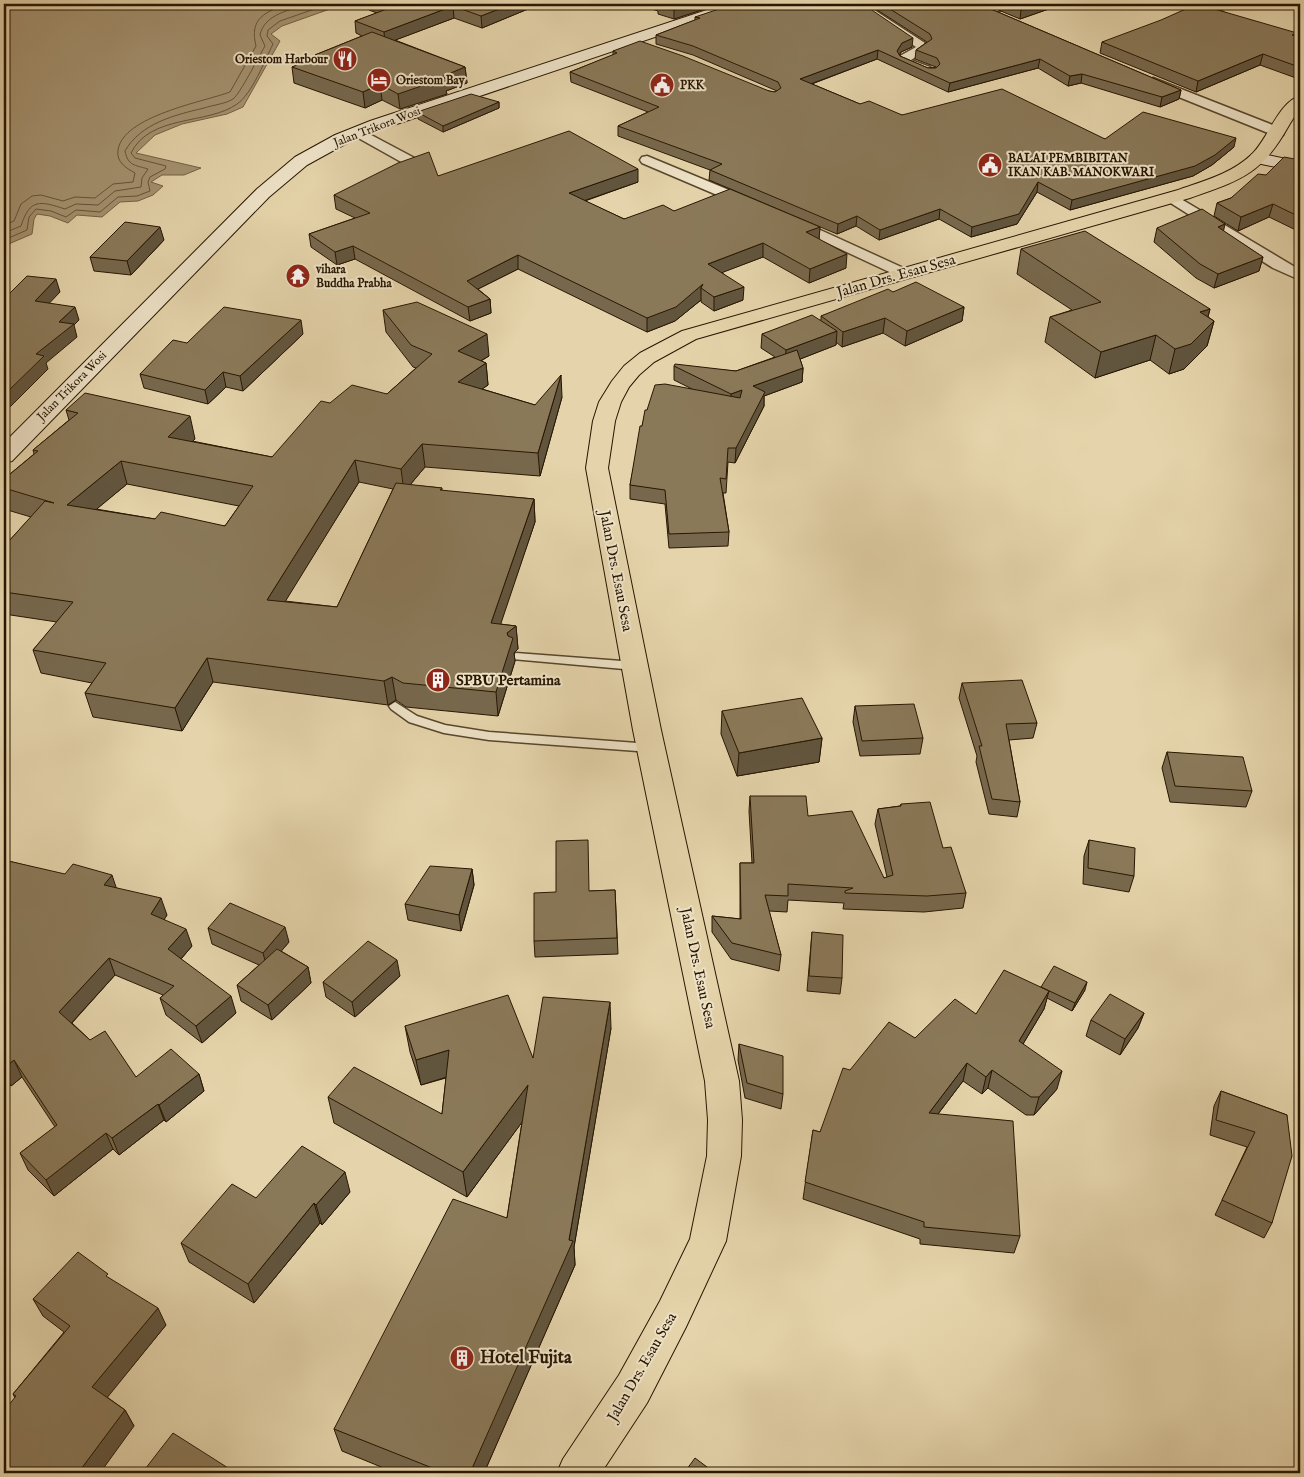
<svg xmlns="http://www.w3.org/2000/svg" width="1304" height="1477" font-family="'IM FELL English',serif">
<rect width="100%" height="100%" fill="#e5d4ab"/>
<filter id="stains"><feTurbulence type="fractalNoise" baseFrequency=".004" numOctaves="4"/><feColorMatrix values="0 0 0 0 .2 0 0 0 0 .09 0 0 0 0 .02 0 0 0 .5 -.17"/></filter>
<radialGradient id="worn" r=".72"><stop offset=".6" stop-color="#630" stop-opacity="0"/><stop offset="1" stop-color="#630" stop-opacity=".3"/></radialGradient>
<path fill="#a59371" stroke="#736144" d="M4,4H344L282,26L271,34L280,41L243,107L227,114L182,124L155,135L136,153L201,168L184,175H162L151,182L163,186L153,195L138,201L120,202L102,217L77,215L68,223L50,216L37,214L34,219L32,234L4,246Z"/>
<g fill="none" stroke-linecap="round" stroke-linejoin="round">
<path stroke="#665439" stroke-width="1" d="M4,225L14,221L21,204L32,196L41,195L63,201L75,197L95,198L113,184L133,182L135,173C126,168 116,162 118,150C123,116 203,102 230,92L256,46C249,18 265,12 288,4
M4,233L21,226C30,198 40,201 65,209L76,204L98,205L115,191L141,187L142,178L148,169C135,165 128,166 125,151C141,123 175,115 204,108C213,105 225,104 233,99C240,94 259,56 265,46L260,35C264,14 292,9 310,4
M4,240L27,230L29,217L36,209L51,211L66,217L76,210L100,212L118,197L137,196L150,191L148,182L150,177L165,169L166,166L135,158L131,153C150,114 208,125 237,104C252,94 265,60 273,44L267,36L268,30L280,21L329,4"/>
<defs>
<path id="lane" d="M516,653L635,662L640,666L635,670L512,659L511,657Z
M395,702L417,716L445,725L489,732L651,744L657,748L651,752L489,740L444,733L409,722L391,709L389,706Z"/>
<path id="street" d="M853,4H865L928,45L930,47L928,49L911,60L930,67L932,70L930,73C920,75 904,67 898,59L900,56L916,47Z
M1001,4H1018L1016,6L988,14L982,11L984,9Z
M1178,4H1195L1223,12L1225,14L1219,17L1180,6Z
M1153,78L1283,129L1284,132L1283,135H1273L1149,85L1147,82Z
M358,128L422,162L424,165L417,169L412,168L353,135L352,132L353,129Z
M647,156L753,200L755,203L748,207L743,206L642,163L640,160L642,157Z
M1171,193L1300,270V280L1273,268L1166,200L1164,197Z
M794,218L910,271L912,274L910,277H900L789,225L787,222L789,219Z"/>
<path id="secondary" d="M725,4H746L744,7L382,129L347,143L307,165L269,197L12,461L4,463V443L257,189L295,157L335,135L370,121Z
M1258,153L1300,162V172L1252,162L1249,158L1252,154Z"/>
<path id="highway" d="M1300,96C1301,111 1295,114 1288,127C1261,175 1240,180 1190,198L696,339L654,362L639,375L629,387L621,402L615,421L608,468L661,730L739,1081L742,1120L741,1156L726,1241L686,1327L647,1403L601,1473H557L563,1459L619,1375L660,1301L690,1239L707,1156L708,1120L705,1081L633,730L586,468L593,421L599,402L612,381L624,366L640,353L682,331L1178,190C1203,181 1231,174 1251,155C1268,140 1278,102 1300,96Z"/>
</defs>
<use href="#lane" stroke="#57462c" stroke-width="3"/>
<use href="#street" stroke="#57462c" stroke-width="3"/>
<use href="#secondary" stroke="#281601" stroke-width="2"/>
<use href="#highway" stroke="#281601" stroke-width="2"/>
<use href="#lane" fill="#eee3c8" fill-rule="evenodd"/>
<use href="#street" fill="#eee3c8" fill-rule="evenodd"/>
<use href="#secondary" fill="#eee3c8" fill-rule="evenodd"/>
<use href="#highway" fill="#e5d4ab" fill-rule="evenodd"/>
</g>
<path fill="#77684d" stroke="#281601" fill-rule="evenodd" d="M368,4H528V9L482,28L454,18L395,40L465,67L467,83L446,91L447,94L400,109L382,100L365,108L294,83L292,67L316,57L315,55L362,36L356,33L355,21L377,13L369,10Z
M636,4H720L674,19L658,14V11Z
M868,4H979L1181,90L1179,99L1160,107L1081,83L1068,86L1038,68L948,92L877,59L812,84L860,104L902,115L1105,139L1234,147L1212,165L1193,176L1070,210L1037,192L1017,224L971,237L939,219L879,240L856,226L837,234L709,180L710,170L618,136V126L648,112L571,82L570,72L613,55V51L769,91L775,92L777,91L693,55L656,44V35L695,20V17L912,47L901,52L900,55V56L928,68L936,67L915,59L916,50L927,42Z
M984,4H1063L1020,19Z
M1296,36L1300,38V76L1296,78L1260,65L1196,92L1100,53L1102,42Z
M499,102V108L443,132L418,119L417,112Z
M1300,148V232L1269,217L1238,231L1214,216L1217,203L1231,198L1266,175L1297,159Z
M438,176L638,182L585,201L624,219L674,211L820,227L819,239L846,268L809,283L763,257L722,272L743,300L714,311L701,302V300L675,321L647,332L518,269L478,289L490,299L491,313L470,321L355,259L337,265L311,247L309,234L355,218L336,209L334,195Z
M1157,228L1223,231L1263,257L1259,271L1214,288L1196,278L1154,242Z
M164,240L131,275L94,271L90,257Z
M1021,249L1210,309L1208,317L1214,321L1207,346L1184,369L1169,374L1150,360L1095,378L1045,342L1050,317L1072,310L1017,274Z
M893,292L964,307L962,321L905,346L883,333L842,347L836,342V345L800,359L803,368L802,382L764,396V406L735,463L728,462L726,493H723L729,532L728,546L669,548L665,504L630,499V485L642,426L647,410L692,389L674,380V366L736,371L775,357L761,348L762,334L821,320V316Z
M383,310L489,356L481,361L486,363L488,385L482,389L535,405L562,397L540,476L425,467L410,485L442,488V491L534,499L535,522L500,624L516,626L518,649L514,653L515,661L498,716L406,707L396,700L388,705L213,682L182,731L93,717L85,693L92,683L41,673L33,650L57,622L4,614V540L9,541L31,517L4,509V479L34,454L33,450L69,420L66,410L195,439L192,441L272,457L330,403L387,394L416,368L413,367L386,332ZM359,482L393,489L337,607L285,601ZM127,484L239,506L225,526L155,519L96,509Z
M303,334L243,391L226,387L208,404L144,388L140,374Z
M962,683L1037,723L1033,738L1009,740L1020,802L1017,817L989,814L976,762L977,756L959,698Z
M855,706L923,738L920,754L860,756L853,722Z
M722,711L822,738L819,762L737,776L721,734Z
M1167,752L1252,791L1246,807L1170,802L1162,768Z
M750,796L808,816L884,878L887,877L875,824L878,809L900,806L901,804L943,848L966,893L963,908L924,912L843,909L844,903L788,900L787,912L769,911L781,955L779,971L731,959L712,932V916L740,919V863H752L749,811Z
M1089,840L1134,876L1129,892L1083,884L1084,856Z
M4,860L117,888L167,915L164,919L192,946L181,959L236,1013L202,1043L166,1015L160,998L163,995L115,975L72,1023L90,1040L136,1077L199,1074L204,1091L166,1122L164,1120L119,1155L113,1149L54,1196L28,1170L20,1153L55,1127L22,1077L11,1086L4,1079Z
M472,869L474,885L461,931L408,920L405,904Z
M615,890L618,954L535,957L534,941L590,891Z
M208,928L289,942L281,951L308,967L311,983L272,1020L241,1001L237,985L259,965L212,944Z
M812,932L842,978L840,994L807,991Z
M400,976L355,1017L326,997L323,982Z
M1041,987L1085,990L1072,1011L1047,998L1044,1009L1023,1044L1057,1089L1034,1115H1026L988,1088L982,1094L963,1081L938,1114L1020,1236L1014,1253L920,1244V1239L803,1199L813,1130L820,1132L850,1070L915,1038L976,1014Z
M1144,1013L1138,1028L1120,1055L1086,1036L1091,1020Z
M405,1026L533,1058L611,1028L574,1247L575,1265L484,1473H396L342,1451L334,1429L507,1218L522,1122L467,1197L334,1123L328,1097L442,1114L446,1078L421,1085L410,1052Z
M739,1044L783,1094L781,1109L745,1098L738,1060Z
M1221,1091L1287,1115L1272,1223L1264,1238L1215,1215L1247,1147L1210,1135L1214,1106Z
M350,1192L322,1225L320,1223L254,1303L189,1262L181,1243L256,1198Z
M110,1279L166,1325L107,1397L125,1410L134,1426L15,1398L13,1394L64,1332L43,1316L33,1299Z"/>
<path fill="#61553e" stroke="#281601" d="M512,4H528V9L482,28L481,16Z
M693,4H720L674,19V10Z
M1039,4H1063L1020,19L1021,10Z
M453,6L454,18L385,44L384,32Z
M913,38L912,47L901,52L897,59V51L902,43Z
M878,50L877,59L800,88V79Z
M1263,54L1260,65L1196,92L1198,81Z
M1040,59L1038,68L948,92L950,83Z
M1300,66V76L1296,78L1299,67Z
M465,67L467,83L446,91L447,94L400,109L398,94Z
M1082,74L1081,83L1068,86L1070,76Z
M380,84L382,100L365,108L363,92Z
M1181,90L1179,99L1160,107L1162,97Z
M499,102V108L443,132V126Z
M1236,138L1234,147L1212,165L1193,176L1070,210L1072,200Z
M638,169V182L569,206V193Z
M1038,182L1037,192L1017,224L971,237L972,227Z
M1273,204L1269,217L1238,231L1241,217Z
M940,209L939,219L879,240L880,230Z
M857,216L856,226L837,234L838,224Z
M1225,224L1222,238L1218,227Z
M160,227L164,240L131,275L127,261Z
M820,227L819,240L806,232Z
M763,243V257L708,278V264Z
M353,246L355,259L337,265L335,252Z
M847,254L846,268L809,283L810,269Z
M518,255V269L468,294L467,281Z
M1263,257L1259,271L1214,288L1218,274Z
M56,279L60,292L39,314L35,301Z
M703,284L701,288V300L675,321L647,332V318Z
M744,287L743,300L714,311V297Z
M490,299L491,313L470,321L468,307Z
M75,307L79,320L74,325L77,337L46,363L48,369L4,413V395L59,322Z
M964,307L962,321L905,346L907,331Z
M1210,309L1204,330L1214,321L1207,346L1184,369L1169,374L1175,349L1200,312Z
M885,318L883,333L842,347L843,332Z
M301,320L303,334L243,391L240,376Z
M837,331L836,345L785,365L786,350Z
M487,334L489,356L460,373L458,351Z
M1156,335L1150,360L1095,378L1101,352Z
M486,363L488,385L460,404L458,382Z
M803,368L802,382L764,396V406L735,463L736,448L753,386Z
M223,372L226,387L208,404L205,390Z
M561,375L562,397L540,476L538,453Z
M742,390V404L730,408L731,394Z
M190,416L195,439L174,459L168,437Z
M422,444L425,467L404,492L401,469Z
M355,460L359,482L272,623L267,600Z
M121,461L127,484L74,528L67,505Z
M534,499L535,522L493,647L491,623Z
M516,626L518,649L514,653L515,661L498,716L496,692L507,633Z
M207,658L213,682L182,731L175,708Z
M392,677L396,700L388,705L384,681Z
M822,738L819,762L737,776L739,753Z
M472,869L474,885L461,931L459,915Z
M112,875L118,893L104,885Z
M161,898L167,915L157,931L151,914Z
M285,927L289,942L267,968L263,953Z
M186,929L192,946L174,967L168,949Z
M109,958L115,975L66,1029L59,1012Z
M397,960L400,976L355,1017L352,1002Z
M308,967L311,983L272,1020L268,1005Z
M1087,982L1085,990L1072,1011L1075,1003Z
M1049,991L1044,1009L1014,1059L1019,1041Z
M231,996L236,1013L202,1043L196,1026Z
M610,1002L611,1028L574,1247L575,1265L484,1473H470L569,1240Z
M1144,1013L1138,1028L1120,1055L1125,1039Z
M449,1050L453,1075L421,1085L416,1060Z
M14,1060L22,1077L11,1086L4,1072V1068Z
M967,1063L963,1081L925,1131L929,1113Z
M992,1070L988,1088L982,1094L986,1077Z
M1062,1071L1057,1089L1034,1115L1039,1097Z
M199,1074L204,1091L166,1122L159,1105Z
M528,1085L531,1110L467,1197L463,1172Z
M158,1104L164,1120L119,1155L112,1138Z
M106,1133L113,1149L54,1196L46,1180Z
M345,1172L350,1192L322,1225L316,1205Z
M4,1193L9,1204L4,1207Z
M314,1203L320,1223L254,1303L248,1284Z
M158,1308L166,1325L102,1404L92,1387Z
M125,1410L134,1426L100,1473H78Z"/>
<path fill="#8a7959" stroke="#281601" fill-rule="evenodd" d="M383,4H512L481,16L453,6L384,32L355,21L392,7Z
M662,4H693L674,10L658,5Z
M734,4H863L913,38L902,43L897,51L900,56L928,68H936L940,64L937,58L916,50L932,39L930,34L882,4H979L1181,90L1162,97L1082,74L1070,76L1040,59L950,83L878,50L800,79L860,104L869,101L902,115L1002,89L1105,139L1143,112L1236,138L1215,155L1195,166L1072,200L1038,182L1019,214L972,227L940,209L880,230L857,216L838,224L710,170L722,164L618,126L659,107L570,72L617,53L613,51L640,41L683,56L769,91L775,92L781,88L778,82L693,46L656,35L700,18L695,17Z
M1006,4H1039L1021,10Z
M1197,4L1297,33L1292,35L1300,38V66L1299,67L1263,54L1198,81L1102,42L1161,20Z
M372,32L465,67L441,77L445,78L398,94L380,84L363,92L292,67L319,56L315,55Z
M471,94L499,102L443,126L417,112Z
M569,131L638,169L569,193L624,219L663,205L674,211L730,189L820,227L806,232L847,254L810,269L763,243L708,264L744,287L714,297L701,288L703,284L676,307L647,318L518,255L467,281L490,299L468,307L353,246L335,252L309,234L370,213L334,195L398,163L429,152L438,176Z
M1284,157L1300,160V217L1273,204L1241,217L1217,203L1231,198L1258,174L1266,175Z
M1202,209L1225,224L1218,227L1263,257L1218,274L1200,264L1157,228Z
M125,222L160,227L127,261L90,257Z
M1085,231L1210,309L1200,312L1214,321L1191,344L1175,349L1156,335L1101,352L1050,317L1101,302L1021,249Z
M27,276L56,279L35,301L75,307L59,322L74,324L36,354L44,356L4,395V299Z
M916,282L964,307L907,331L885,318L843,332L821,316L888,289L893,292Z
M417,302L487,334L458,351L486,363L458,382L535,405L561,375L538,453L422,444L401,469L355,460L267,600L337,607L396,483L442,488L440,490L534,499L491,623L516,626L507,633L508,636L513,638L496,692L403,683L392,677L384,681L207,658L175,708L85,693L106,663L33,650L73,602L4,592V540L9,541L45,501L54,503L4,488V479L38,451L33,450L78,413L66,410L85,393L190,416L168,437L272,457L321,401L330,403L352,385L387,394L432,354L411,345L383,310ZM121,461L253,486L225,526L161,512L155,519L67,505Z
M224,307L301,320L240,376L223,372L205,390L140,374L173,340L187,343Z
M812,315L837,331L786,350L762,334Z
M797,350L803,368L753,386L765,392L736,448H728L726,479L720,478L729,532L669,534L665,490L630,485L640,426H642L645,410H647L655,385L665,384L740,398L742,390L731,394L674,366L675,364L736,371Z
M1022,680L1037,723L1006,724L1020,802L992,799L979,746H982L962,683Z
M802,698L822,738L739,753L722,711Z
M914,704L923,738L862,741L855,706Z
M1167,752L1243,757L1252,791L1175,786Z
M750,796H806L808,816L852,811L884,878L893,875L878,809L901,806V804L930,802L943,848L951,847L966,893L927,896L845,893V891L853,888L788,884V896L765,895L781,955L732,943L712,916L741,919L740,863H754Z
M588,840L589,891L615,890L617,938L534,941V893L556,892V841Z
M1089,840L1135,848L1134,876L1088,868Z
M4,860L65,874L73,864L112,875L104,885L161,898L151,914L186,929L168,949L231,996L196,1026L160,998L174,986L109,958L59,1012L90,1040L105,1031L136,1077L171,1049L199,1074L159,1105L158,1104L112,1138L106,1133L46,1180L20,1153L57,1125L14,1060L4,1068Z
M430,866L472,869L459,915L405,904Z
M230,903L285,927L263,953L208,928Z
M812,932L843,935L842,978L809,976Z
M368,941L397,960L352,1002L323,982Z
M277,949L308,967L268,1005L237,985Z
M1054,966L1087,982L1075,1003L1041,987Z
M1004,970L1049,991L1019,1041L1062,1071L1039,1097H1031L992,1070L986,1077L967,1063L929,1113L1013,1121L1020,1236L924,1227V1222L805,1182L813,1130L820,1132L843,1068L850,1070L889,1022L915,1038L955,999L976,1014Z
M1110,994L1144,1013L1125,1039L1091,1020Z
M508,995L533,1058L543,997L610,1002L569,1240L573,1241L470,1473H445L334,1429L453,1199L507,1218L528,1085L463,1172L328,1097L354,1067L442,1114L449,1050L416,1060L405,1026Z
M739,1044L783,1056V1094L747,1083Z
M1221,1091L1287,1115L1292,1156L1272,1223L1222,1200L1255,1132L1216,1120Z
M302,1146L345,1172L316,1205L314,1203L248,1284L181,1243L232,1184L256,1198Z
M78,1252L108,1274L106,1276L158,1308L92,1387L125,1410L78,1473H4V1411L16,1396L13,1394L70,1326L33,1299Z
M173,1433L236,1473H142Z
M695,1458L715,1473H684Z"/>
<defs>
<symbol id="restaurant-disc" viewBox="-11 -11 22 22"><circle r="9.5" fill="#8f2418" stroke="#eee3c8"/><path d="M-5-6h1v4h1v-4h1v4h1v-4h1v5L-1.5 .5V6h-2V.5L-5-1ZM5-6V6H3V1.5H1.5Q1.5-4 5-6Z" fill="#fff"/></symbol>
<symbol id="hotel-disc" viewBox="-11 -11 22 22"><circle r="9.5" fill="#8f2418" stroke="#eee3c8"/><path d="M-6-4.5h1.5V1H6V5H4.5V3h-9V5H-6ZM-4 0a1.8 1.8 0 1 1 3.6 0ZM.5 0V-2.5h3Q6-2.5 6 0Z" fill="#fff"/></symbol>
<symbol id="civic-disc" viewBox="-11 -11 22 22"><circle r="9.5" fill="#8f2418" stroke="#eee3c8"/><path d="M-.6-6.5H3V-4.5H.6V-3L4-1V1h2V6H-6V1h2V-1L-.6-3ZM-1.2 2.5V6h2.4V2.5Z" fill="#fff"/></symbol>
<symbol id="temple-disc" viewBox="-11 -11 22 22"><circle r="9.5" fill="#8f2418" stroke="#eee3c8"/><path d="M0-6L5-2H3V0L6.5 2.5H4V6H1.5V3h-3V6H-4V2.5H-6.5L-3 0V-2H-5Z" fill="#fff"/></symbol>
<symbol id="building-disc" viewBox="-11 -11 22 22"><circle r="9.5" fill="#8f2418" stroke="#eee3c8"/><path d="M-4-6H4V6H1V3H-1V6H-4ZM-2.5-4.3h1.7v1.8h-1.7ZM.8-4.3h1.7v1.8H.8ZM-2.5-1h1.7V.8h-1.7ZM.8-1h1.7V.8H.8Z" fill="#fff"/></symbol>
</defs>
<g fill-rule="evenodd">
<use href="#restaurant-disc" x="331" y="45" width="28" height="28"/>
<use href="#hotel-disc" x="365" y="66" width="28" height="28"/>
<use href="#civic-disc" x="648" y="71" width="28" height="28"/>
<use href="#civic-disc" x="976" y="151" width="28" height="28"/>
<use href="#temple-disc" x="284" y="262" width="28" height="28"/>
<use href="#building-disc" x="424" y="666" width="28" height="28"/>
<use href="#building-disc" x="448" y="1344" width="28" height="28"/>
</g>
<g text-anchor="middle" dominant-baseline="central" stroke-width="4" stroke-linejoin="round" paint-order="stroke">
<g font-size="12" font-weight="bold" fill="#281601" stroke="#eee3c8" text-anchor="start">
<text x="328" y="59" text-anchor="end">Oriestom Harbour</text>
<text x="396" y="80">Oriestom Bay</text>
<text x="680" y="85">PKK</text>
<text x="1008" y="158">BALAI PEMBIBITAN<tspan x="1008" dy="14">IKAN KAB. MANOKWARI</tspan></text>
<text x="316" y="269">vihara<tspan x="316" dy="14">Buddha Prabha</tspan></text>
</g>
<g font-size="12" fill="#281601" stroke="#eee3c8">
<text transform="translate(377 127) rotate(-21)">Jalan Trikora Wosi</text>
<text transform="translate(72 386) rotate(-45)">Jalan Trikora Wosi</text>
</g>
<g font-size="15" fill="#281601" stroke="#eee3c8">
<text transform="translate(896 276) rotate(-16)">Jalan Drs. Esau Sesa</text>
<text transform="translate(616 571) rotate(79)">Jalan Drs. Esau Sesa</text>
<text transform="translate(698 968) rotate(78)">Jalan Drs. Esau Sesa</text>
<text transform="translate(642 1367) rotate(-60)">Jalan Drs. Esau Sesa</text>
</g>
<g font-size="15" font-weight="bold" fill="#281601" stroke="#eee3c8" text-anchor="start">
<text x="456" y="680">SPBU Pertamina</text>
</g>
<g font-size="18" font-weight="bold" fill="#281601" stroke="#eee3c8" text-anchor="start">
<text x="480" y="1358">Hotel Fujita</text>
</g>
</g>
<rect width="1304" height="1477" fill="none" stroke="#e5d4ab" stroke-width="20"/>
<rect x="5" y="5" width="1294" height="1467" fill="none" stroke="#281601" stroke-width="2.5"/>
<rect x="10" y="10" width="1284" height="1457" fill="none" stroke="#281601"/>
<rect width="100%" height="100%" filter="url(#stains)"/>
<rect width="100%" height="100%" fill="url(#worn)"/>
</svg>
